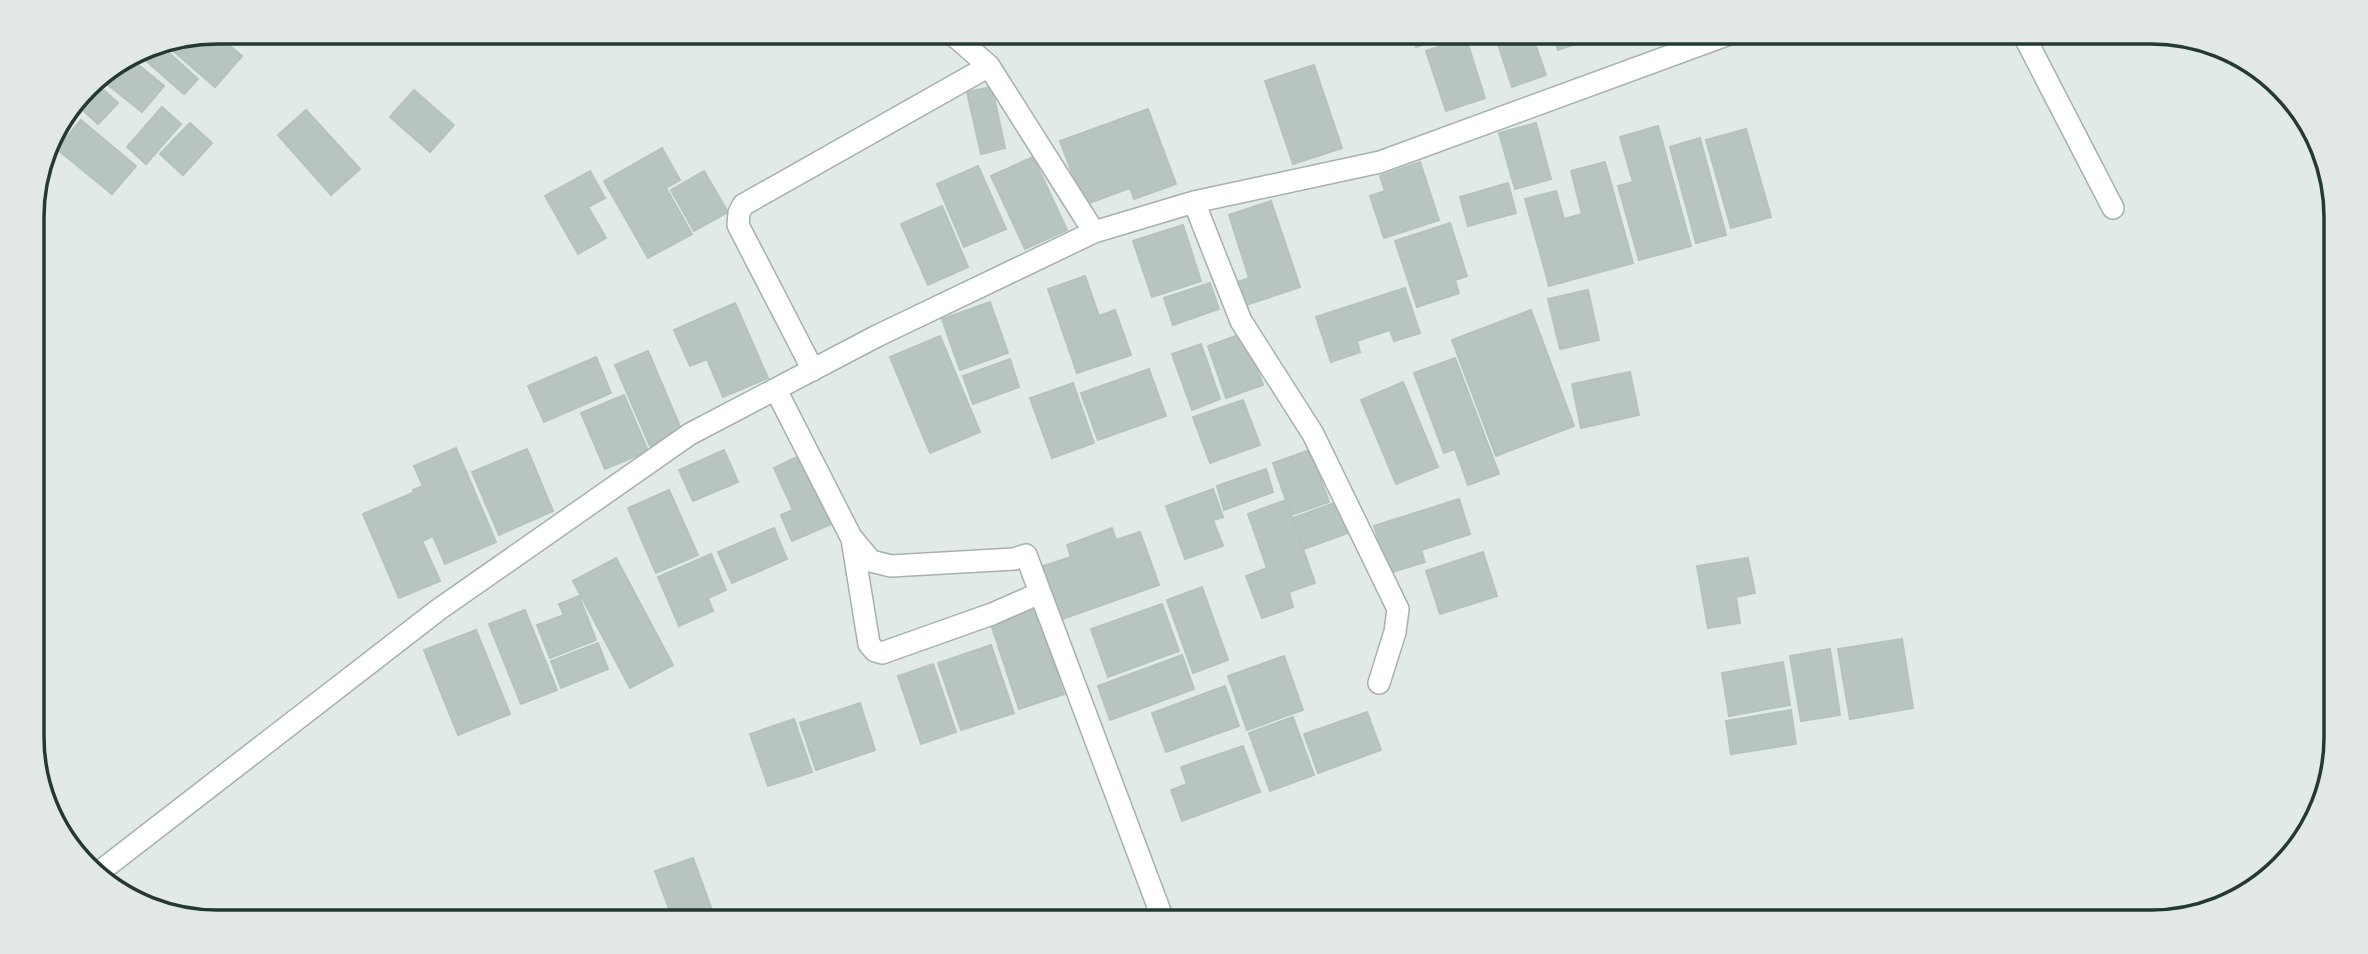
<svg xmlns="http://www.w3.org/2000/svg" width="2368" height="954" font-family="Barlow,sans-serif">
<rect width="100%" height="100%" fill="#e2eae6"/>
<path fill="#b7c5be" stroke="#b5c3bc" stroke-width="2" d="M214,32L242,56L215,87L163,42Z
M1411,32H1462L1416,47Z
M1494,32H1531L1546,75L1512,87Z
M1552,32H1596L1598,37L1558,50Z
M1466,38L1485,98L1446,111L1426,51Z
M158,43L198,79L184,94L136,52L146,45Z
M129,57L164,86L142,112L97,76Z
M1314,65L1342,148L1293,164L1265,81Z
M93,80L118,103L98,124L75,103Z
M992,87L1005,148L981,154L967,92Z
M414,90L454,125L430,152L390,117Z
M162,107L181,124L146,164L127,147Z
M1148,109L1176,184L1134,199L1130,188L1084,205L1060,141Z
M306,110L360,169L331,195L278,135Z
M81,120L136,166L112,194L57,149Z
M190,123L212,143L183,175L160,154Z
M1536,123L1551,179L1515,189L1499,133Z
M1658,126L1691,246L1639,260L1618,186L1633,182L1620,137Z
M1746,129L1771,217L1731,228L1706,140Z
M1700,138L1726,235L1696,243L1670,147Z
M662,148L680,180L666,188L692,234L648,258L604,181Z
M1033,157L1067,230L1025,249L991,176Z
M1420,162L1439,220L1384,238L1370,196L1385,191L1380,176Z
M1605,162L1633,263L1549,286L1525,199L1556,191L1564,219L1582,214L1571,171Z
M978,166L1006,229L964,247L937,184Z
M590,171L605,198L588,207L606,238L578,254L545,196Z
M704,171L728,212L694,231L671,190Z
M1508,183L1516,213L1468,226L1460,197Z
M1271,201L1300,287L1237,308L1229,285L1249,278L1229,215Z
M942,206L968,267L928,285L901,224Z
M1450,223L1467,276L1455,280L1459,293L1417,307L1395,241Z
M1183,225L1201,281L1152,297L1133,241Z
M1085,276L1099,316L1115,310L1131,355L1077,373L1048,289Z
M1210,283L1219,309L1173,325L1164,298Z
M1405,288L1420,333L1394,341L1390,330L1357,341L1360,352L1331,362L1316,317Z
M1588,290L1599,340L1560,349L1548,299Z
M990,302L1008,353L960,370L942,319Z
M735,303L768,378L723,397L707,359L690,366L674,330Z
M1531,310L1574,426L1496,456L1452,340Z
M1244,333L1263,385L1226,398L1208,346Z
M940,336L980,432L930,453L890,357Z
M1201,344L1220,399L1192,410L1172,354Z
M648,351L682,431L650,446L615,365Z
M596,357L611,393L544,422L528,386Z
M1455,358L1499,474L1468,485L1455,449L1444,453L1414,373Z
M1010,359L1019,387L973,404L963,376Z
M1149,369L1166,416L1098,440L1081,393Z
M1630,372L1639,415L1581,428L1572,384Z
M1403,382L1438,467L1396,484L1361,400Z
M1073,383L1094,443L1052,458L1030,398Z
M624,395L648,451L605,469L581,413Z
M1243,400L1260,445L1210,463L1193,417Z
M456,448L496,542L445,564L413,490L423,486L414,466Z
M527,449L553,511L499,535L472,472Z
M724,450L738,482L693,501L679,470Z
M1310,450L1329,502L1291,515L1273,463Z
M803,454L834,523L792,541L781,515L793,510L774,468Z
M1266,469L1273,492L1224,510L1217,486Z
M1213,489L1223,517L1213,520L1223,546L1185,559L1166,506Z
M669,490L698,555L656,573L628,508Z
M412,493L431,537L422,541L440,581L399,598L363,514Z
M1459,499L1470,534L1421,550L1425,562L1389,573L1374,526Z
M1286,500L1315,583L1289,592L1293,607L1262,618L1246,576L1267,568L1248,514Z
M1337,502L1348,533L1304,549L1293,518Z
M774,528L787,559L732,583L718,552Z
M1112,528L1116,540L1140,532L1159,585L1054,622L1035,569L1071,557L1067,545Z
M1483,552L1497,596L1440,614L1426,571Z
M711,554L726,590L708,598L713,611L679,626L658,577Z
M616,558L673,665L630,688L573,581Z
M1748,558L1755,593L1736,597L1740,623L1708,628L1697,566Z
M1202,587L1228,660L1193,673L1167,600Z
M579,596L596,640L550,658L537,625L564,615L559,604Z
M1162,604L1179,651L1108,677L1091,629Z
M1034,605L1064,694L1019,709L990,621Z
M525,610L557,690L521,704L489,624Z
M476,630L510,714L458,735L424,650Z
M1902,639L1913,708L1850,719L1838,649Z
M598,643L608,669L561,688L551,661Z
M991,645L1014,713L961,730L938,663Z
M1830,649L1840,715L1801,721L1790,656Z
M1182,655L1194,689L1110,720L1098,686Z
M1284,656L1303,710L1247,730L1228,676Z
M1783,662L1790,705L1729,716L1722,673Z
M933,664L956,732L921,744L898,676Z
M1225,686L1239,726L1166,752L1152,713Z
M860,703L875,750L816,770L800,723Z
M1791,710L1796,744L1731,754L1726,721Z
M1367,712L1381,750L1318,773L1304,734Z
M1293,717L1314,775L1270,791L1249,733Z
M794,719L812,772L768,786L750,734Z
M1243,746L1260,792L1182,821L1171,790L1187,784L1181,767Z
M693,858L712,910L674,922L655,871Z"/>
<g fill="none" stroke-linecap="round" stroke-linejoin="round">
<defs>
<path id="street" d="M950,32L989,66L1094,232
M2022,32L2113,208
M1194,202L1241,321L1313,434L1398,609L1395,632L1379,683
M813,370L738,225L739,213L743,205L989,66
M776,390L851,537L871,561L891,566L1014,559L1026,555L1164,922
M852,539L869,644L875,651L882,653L992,614L1040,593
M98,873L438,610L690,434L877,336L1094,232L1194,202L1380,162L1735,32"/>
</defs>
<use href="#street" stroke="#a5b1ac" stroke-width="24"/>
<use href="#street" stroke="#fff" stroke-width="21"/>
</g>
<path d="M0 0H2368V954H0ZM217 44H2151A173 173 0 0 1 2324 217V737A173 173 0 0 1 2151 910H217A173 173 0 0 1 44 737V217A173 173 0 0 1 217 44Z" fill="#e2e8e4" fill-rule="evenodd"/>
<path fill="none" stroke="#243931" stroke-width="3.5" d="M217 44H2151A173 173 0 0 1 2324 217V737A173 173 0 0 1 2151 910H217A173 173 0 0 1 44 737V217A173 173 0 0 1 217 44Z"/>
</svg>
